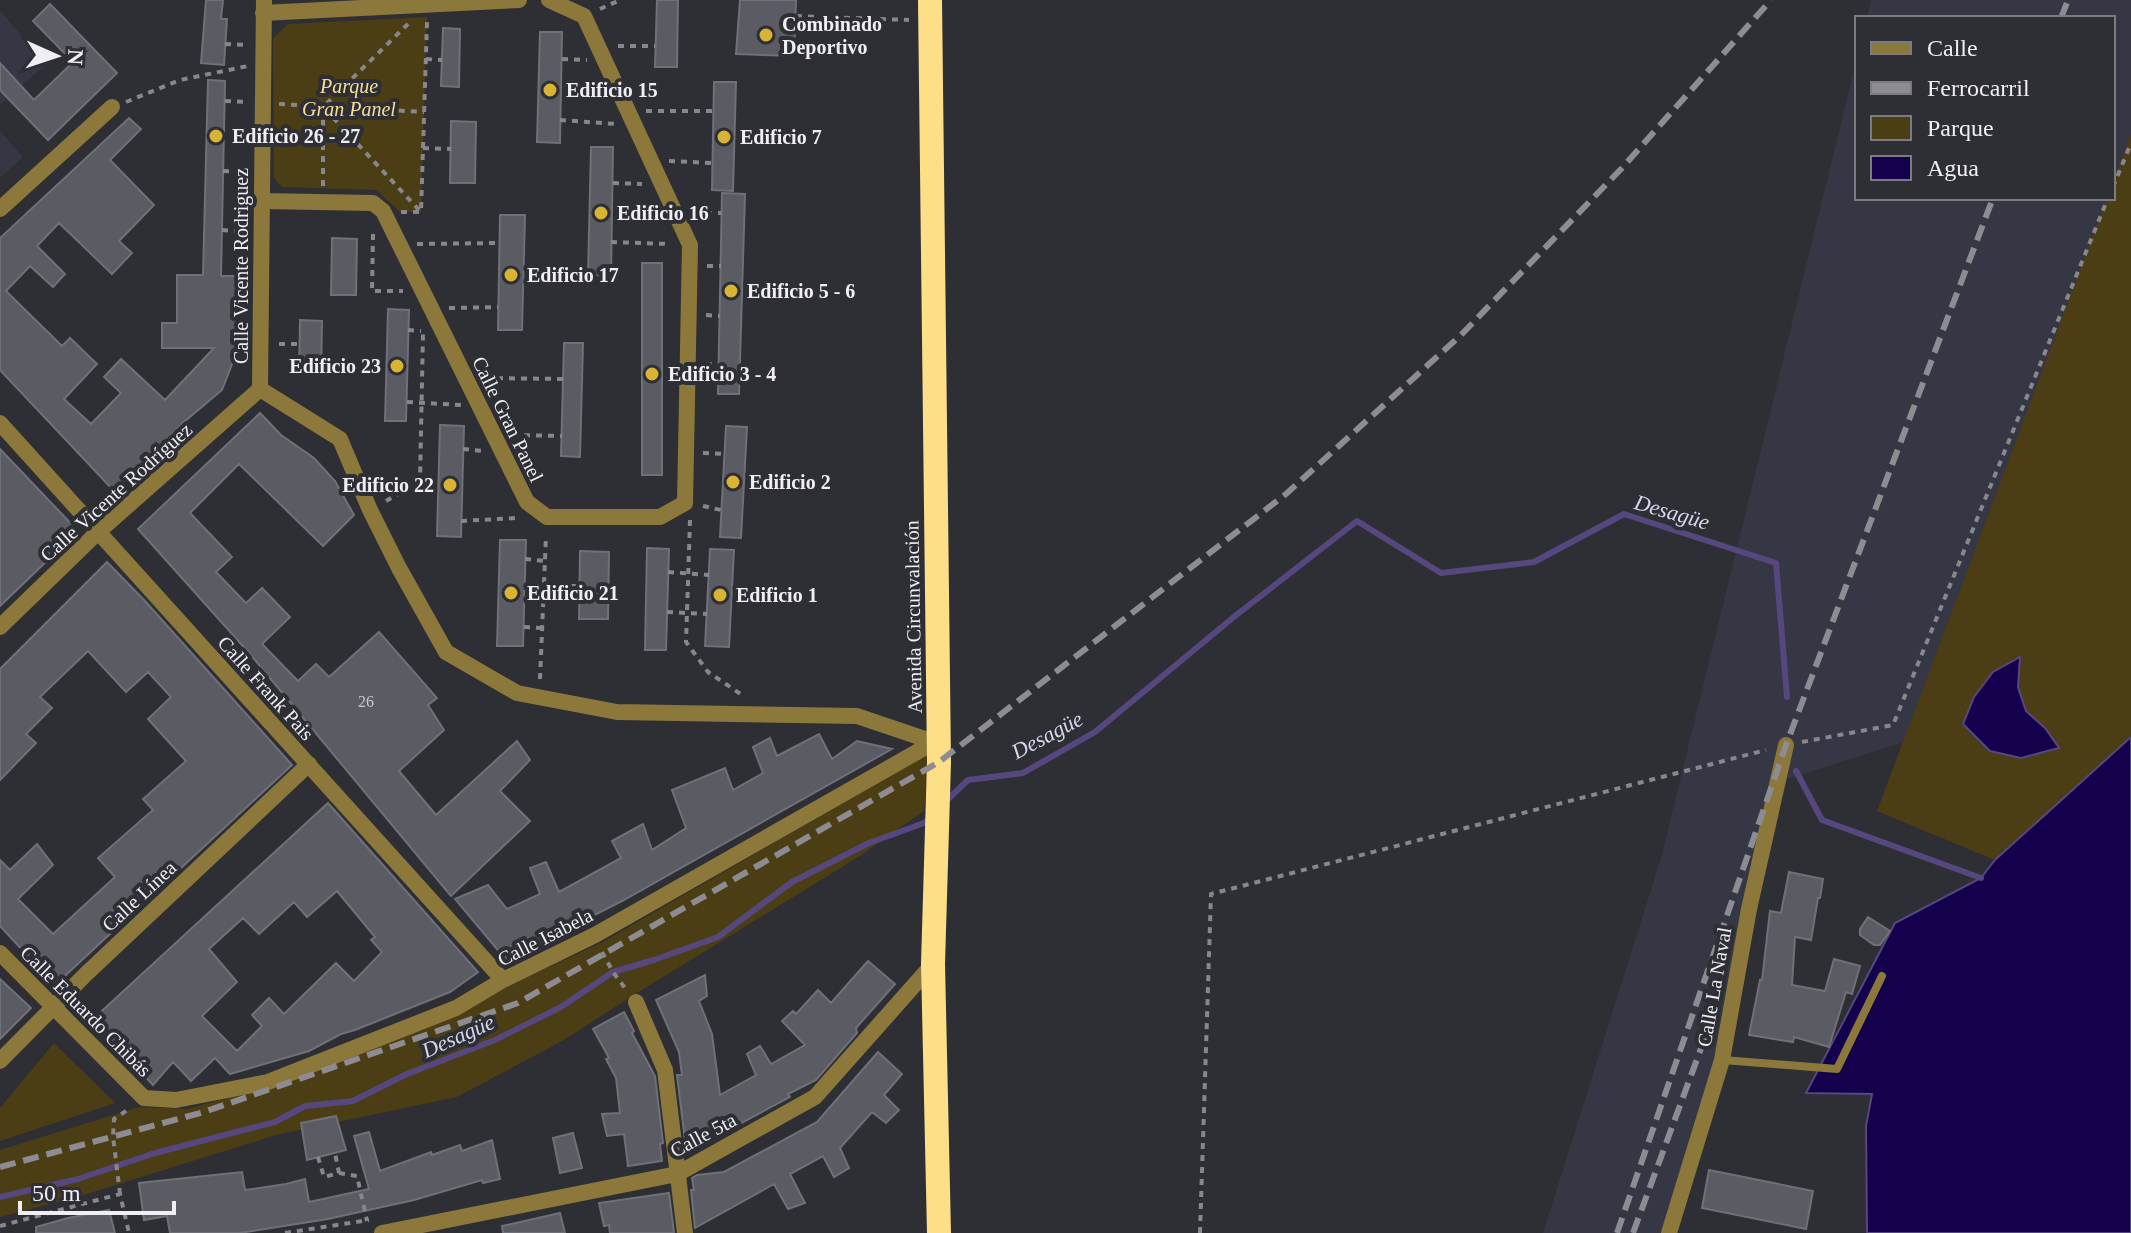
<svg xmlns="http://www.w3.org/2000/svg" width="2131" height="1233" font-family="Georgia,serif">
<rect width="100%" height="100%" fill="#2e2e35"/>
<path fill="#363744" d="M1871,0H2131V151L2113,198V18H1867Z
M0,11L47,63L0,105Z
M1857,58V198H2113L1904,742L1778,782L1722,1060L1667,1233H1543L1661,858Z
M0,131L23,157L0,178Z"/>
<path fill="#4b3e14" d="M427,17L421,212H400L376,190L282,187L274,178L273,38L288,24Z
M2131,135V737L1995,860L1877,811L2107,198H2113V183Z
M929,753L924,811L860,856L632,996L564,1040L457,1097L276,1135L77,1197L0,1217V1150L139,1107L187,1109L263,1088L503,988L601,943Z
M54,1043L115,1103L0,1141V1108Z"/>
<path fill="#15004d" stroke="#56477f" stroke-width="2" d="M2020,657L2018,687L2026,711L2045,728L2059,748L2021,758L1990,751L1963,724L1974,697L1993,672Z
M2131,737V1233H1867L1866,1126L1872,1094L1806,1093L1895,923L1981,878L1995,860Z"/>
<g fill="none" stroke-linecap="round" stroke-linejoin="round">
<path stroke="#56477f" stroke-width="6" d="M1796,771L1822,820L1981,878
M945,802L968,780L1023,773L1095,732L1235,616L1357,521L1441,573L1534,562L1624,514L1776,563L1787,697
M0,1197L78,1179L155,1153L275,1122L305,1106L353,1101L407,1074L495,1040L561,1007L613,972L654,960L718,937L792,882L869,843L924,823L931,816"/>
</g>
<path fill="#5a5b63" stroke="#6f7078" stroke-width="2" fill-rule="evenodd" d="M206,0H223L221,19H227L224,65L201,63Z
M657,0H678L677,67H655Z
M740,0H796L794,56L736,54Z
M50,4L117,73L48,140L0,90V63L34,100L73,62L33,21Z
M443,28L460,29L459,87L441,86Z
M540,32H562L560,143L537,142Z
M208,80L225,81L221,276H235L238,349L222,390L184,422L114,491L0,370V238L129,118L141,129L110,160L154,205L119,241L132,253L112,274L59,223L37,246L65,274L53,287L30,266L6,291L62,346L70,338L97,364L64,399L91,424L121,393L104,377L121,359L165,400L214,348H162V323H177V275H203Z
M714,82H736L733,191L712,190Z
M451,121L476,122L475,183H450Z
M591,147H613L611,276L588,275Z
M722,193L745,194L739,394H718Z
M500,215H525L522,330H498Z
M332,238L357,239L356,295H331Z
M642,263H662V475H642Z
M388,309L409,310L406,421H385Z
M300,320L322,321L321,375L299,374Z
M564,343H583L580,457L561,456Z
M260,413L281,435L314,458L335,481L354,515L323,546L239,464L190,513L232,557L216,572L246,603L262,588L290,617L262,644L298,681L316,664L329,677L379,632L437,698L428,705L444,730L399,771L436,815L517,741L530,760L500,791L530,821L451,896L250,654L138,529Z
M440,425L464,426L461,537L437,536Z
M726,426L747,427L741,538L720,537Z
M0,449L78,531L0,606Z
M500,540H526L523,646H497Z
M647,548L669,549L666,650H645Z
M710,549L734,550L729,647L705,646Z
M580,551L609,552L608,619H579Z
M107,562L145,601L292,765L55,985L0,926V860L10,870L37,844L53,865L18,899L53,934L115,877L98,858L153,810L143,799L186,761L148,719L171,697L148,672L126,692L88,651L40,697L52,708L26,734L36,743L0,780V669Z
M819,734L832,759L857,741L892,749L622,901L506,960L455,899L488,885L507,909L540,894L530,868L546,862L559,892L621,858L612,841L643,824L652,850L686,828L672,790L725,768L733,790L763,773L753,747L770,738L777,756Z
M328,803L478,972L450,992L355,1030L341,1034L309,1051L230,1074L215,1058L191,1081L173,1062L153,1085L92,1020ZM337,891L375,937L371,940L382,952L354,981L336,963L284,1014L269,998L252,1015L262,1026L237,1051L202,1016L237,982L209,949L243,918L259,934L294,902L307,917Z
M1789,872L1823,879L1820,898H1818L1811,940L1795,937L1792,985L1825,991L1834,959L1860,966L1852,994L1846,992L1829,1047L1794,1037L1793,1042L1749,1035L1760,980H1762L1770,911L1781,913Z
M1868,917L1890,931L1880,945H1874L1860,935V929Z
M868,961L895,984L856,1028L857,1033L816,1080L788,1094L790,1097L719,1135L685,1140L677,1075H682L679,1052L656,1000L705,975L707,996L699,1001L712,1034L720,1095L756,1075L747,1054L760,1046L771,1064L805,1045L782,1021L793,1011L796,1014L818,990L831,1003Z
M0,979L31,1008L0,1039Z
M624,1012L634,1031L632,1033L655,1076L663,1143L660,1144L662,1161L628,1166L624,1134L607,1136L602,1114L620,1113L616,1078L606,1059L609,1058L593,1029Z
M878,1052L902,1074L884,1095L899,1110L886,1123L872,1112L840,1148L849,1168L834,1177L823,1156L790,1174L805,1203L788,1209L774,1184L695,1228L691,1190H694L692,1178L697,1175L724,1172L817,1122Z
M336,1116L346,1150L307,1160L301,1123Z
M369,1132L380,1171L431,1152L432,1155L460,1145L462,1151L492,1140L500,1179L483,1183L482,1180L414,1200L328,1219L240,1233H170L167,1216L144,1220L139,1183L242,1172L245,1190L286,1184L305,1179L309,1202L369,1189L354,1136Z
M573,1133L582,1168L560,1173L553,1138Z
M1709,1170L1813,1191L1806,1229L1702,1208Z
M669,1193L674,1233H610L609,1225L604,1226L599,1203Z
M109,1210L115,1233H36V1227L68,1218Z
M560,1213L565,1233H503L502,1226Z"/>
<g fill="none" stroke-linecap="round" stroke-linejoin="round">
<path stroke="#87878d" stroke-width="4" stroke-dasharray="6 6" stroke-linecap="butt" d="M600,9L620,0
M796,16L909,20
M225,44L247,45
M618,46H655
M426,59L442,60
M562,59L587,60
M225,101L246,102
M126,102L180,80L248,66
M279,104L424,112
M325,109L421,212
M646,111H714
M560,120L616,124
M423,148L451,149
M669,161L712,163
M223,171L245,172
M613,183L642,184
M323,186V107L409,23
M2113,187L2131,143
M401,212H421L427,22
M694,213H721
M222,230L243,232
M373,234L372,291H403
M611,242L669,244
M417,244L499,243
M707,266H721
M449,308L498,307
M706,315L720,316
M408,330L421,331
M279,344H299
M706,364L719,365
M485,378L563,379
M407,402L461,405
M512,435L562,436
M463,449L484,451
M703,453L724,454
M386,501L420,481L423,333
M703,506L721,510
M690,520L686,642L708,672L745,697
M461,521L517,518
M525,559L545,561
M668,572L709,575
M546,586H580
M667,612L707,614
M524,627L543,628
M540,679L546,536
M1802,742L1893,725L2108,198
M602,952L613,972L625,988
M318,1157L324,1177L339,1173L335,1153
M339,1173L357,1176L367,1221
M120,1194L113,1136L114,1119L129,1109
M0,1226L120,1194L129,1233
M285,1233L369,1220
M1200,1233L1211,894L1766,750"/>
<path stroke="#8c783a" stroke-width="8" d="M1723,1060L1837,1069L1882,976"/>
<path stroke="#8c783a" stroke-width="16" d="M263,13L519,0
M262,201L373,203L383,211L527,502L547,517H660L685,503L690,245L584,16L549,0
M0,209L112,107
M260,389L340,439L370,510L399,568L446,652L517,693L617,712L857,716L934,742
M260,389L264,0
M0,423L503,980
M0,627L98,532L260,389
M0,953L144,1098L176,1100L268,1082L456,1008L503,980L595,935L938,740
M636,1002L665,1070L685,1233
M0,1061L86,974L309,764
M382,1233L677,1174L815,1097L933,964
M1669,1233L1722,1060L1749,909L1786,745"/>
<path stroke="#fddf87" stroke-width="24" d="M930,0L939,762L933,964L939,1233"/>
<path stroke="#8c8c92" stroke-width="6" stroke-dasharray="16 8" stroke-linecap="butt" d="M2061,18L2068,0
M0,1167L204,1112L518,1003L939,762L1286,494L1461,335L1622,168L1771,0
M1617,1233L1786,745L1993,198
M1633,1233L1710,1024"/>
</g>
<g fill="#d9b334" stroke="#2e2e35" stroke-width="3">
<circle cx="766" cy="35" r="8"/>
<circle cx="550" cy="90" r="8"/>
<circle cx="216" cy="136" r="8"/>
<circle cx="724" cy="137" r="8"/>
<circle cx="601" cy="213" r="8"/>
<circle cx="511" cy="275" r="8"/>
<circle cx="731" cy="291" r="8"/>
<circle cx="397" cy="366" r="8"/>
<circle cx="652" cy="374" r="8"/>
<circle cx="733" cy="482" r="8"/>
<circle cx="450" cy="485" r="8"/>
<circle cx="511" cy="593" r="8"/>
<circle cx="720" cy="595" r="8"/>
</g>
<g text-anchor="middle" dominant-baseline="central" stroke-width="8" stroke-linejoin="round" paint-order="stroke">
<g font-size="16" fill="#c9c9cf">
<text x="366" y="701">26</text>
</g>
<g font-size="20" font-weight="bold" fill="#eeeef3" stroke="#2e2e35" text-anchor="start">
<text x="782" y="24">Combinado<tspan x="782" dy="23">Deportivo</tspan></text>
<text x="566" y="90">Edificio 15</text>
<text x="232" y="136">Edificio 26 - 27</text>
<text x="740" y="137">Edificio 7</text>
<text x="617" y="213">Edificio 16</text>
<text x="527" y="275">Edificio 17</text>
<text x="747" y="291">Edificio 5 - 6</text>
<text x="381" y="366" text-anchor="end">Edificio 23</text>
<text x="668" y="374">Edificio 3 - 4</text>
<text x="749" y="482">Edificio 2</text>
<text x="434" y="485" text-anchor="end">Edificio 22</text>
<text x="527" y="593">Edificio 21</text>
<text x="736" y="595">Edificio 1</text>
</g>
<g font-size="20" font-style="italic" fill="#f8df97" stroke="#2e2e35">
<text x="349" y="86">Parque<tspan x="349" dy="23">Gran Panel</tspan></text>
</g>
<g font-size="20" fill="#eeeef3" stroke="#2e2e35">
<text transform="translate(241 266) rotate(-90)">Calle Vicente Rodriguez</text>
<text transform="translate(508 419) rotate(64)">Calle Gran Panel</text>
<text transform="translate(116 492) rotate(-42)">Calle Vicente Rodríguez</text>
<text transform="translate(913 617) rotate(-91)">Avenida Circunvalación</text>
<text transform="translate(266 688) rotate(48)">Calle Frank Pais</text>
<text transform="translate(139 896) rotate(-43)">Calle Línea</text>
<text transform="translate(545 937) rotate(-27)">Calle Isabela</text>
<text transform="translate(1714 987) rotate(-80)">Calle La Naval</text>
<text transform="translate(86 1011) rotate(45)">Calle Eduardo Chibás</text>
<text transform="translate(703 1135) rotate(-28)">Calle 5ta</text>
</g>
<g font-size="22" font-style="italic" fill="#d5d7ee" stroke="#2e2e35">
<text transform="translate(1672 512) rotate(16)">Desagüe</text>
<text transform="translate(1047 735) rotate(-28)">Desagüe</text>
<text transform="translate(458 1036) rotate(-24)">Desagüe</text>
</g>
</g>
<rect x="1855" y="16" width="260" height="184" fill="#2e2e35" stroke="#7b7b81" stroke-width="2"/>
<rect x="1871" y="42" width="40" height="12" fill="#8c783a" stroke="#7b7b81" stroke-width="2"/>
<text x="1927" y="56" font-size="24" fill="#eeeef3">Calle</text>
<rect x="1871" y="82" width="40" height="12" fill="#8c8c92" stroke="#7b7b81" stroke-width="2"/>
<text x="1927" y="96" font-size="24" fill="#eeeef3">Ferrocarril</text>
<rect x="1871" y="116" width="40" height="24" fill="#4b3e14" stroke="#7b7b81" stroke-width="2"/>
<text x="1927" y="136" font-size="24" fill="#eeeef3">Parque</text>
<rect x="1871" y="156" width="40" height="24" fill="#15004d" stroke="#7b7b81" stroke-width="2"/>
<text x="1927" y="176" font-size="24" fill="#eeeef3">Agua</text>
<g transform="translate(56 56) rotate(93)" stroke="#2e2e35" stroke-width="6" paint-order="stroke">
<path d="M0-6L14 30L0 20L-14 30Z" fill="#eeeef3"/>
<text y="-12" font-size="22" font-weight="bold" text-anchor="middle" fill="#eeeef3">N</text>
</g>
<path d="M20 1201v12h154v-12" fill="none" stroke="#eeeef3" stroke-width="4"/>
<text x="32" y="1201" font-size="24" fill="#eeeef3" stroke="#2e2e35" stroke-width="6" paint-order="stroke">50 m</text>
</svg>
